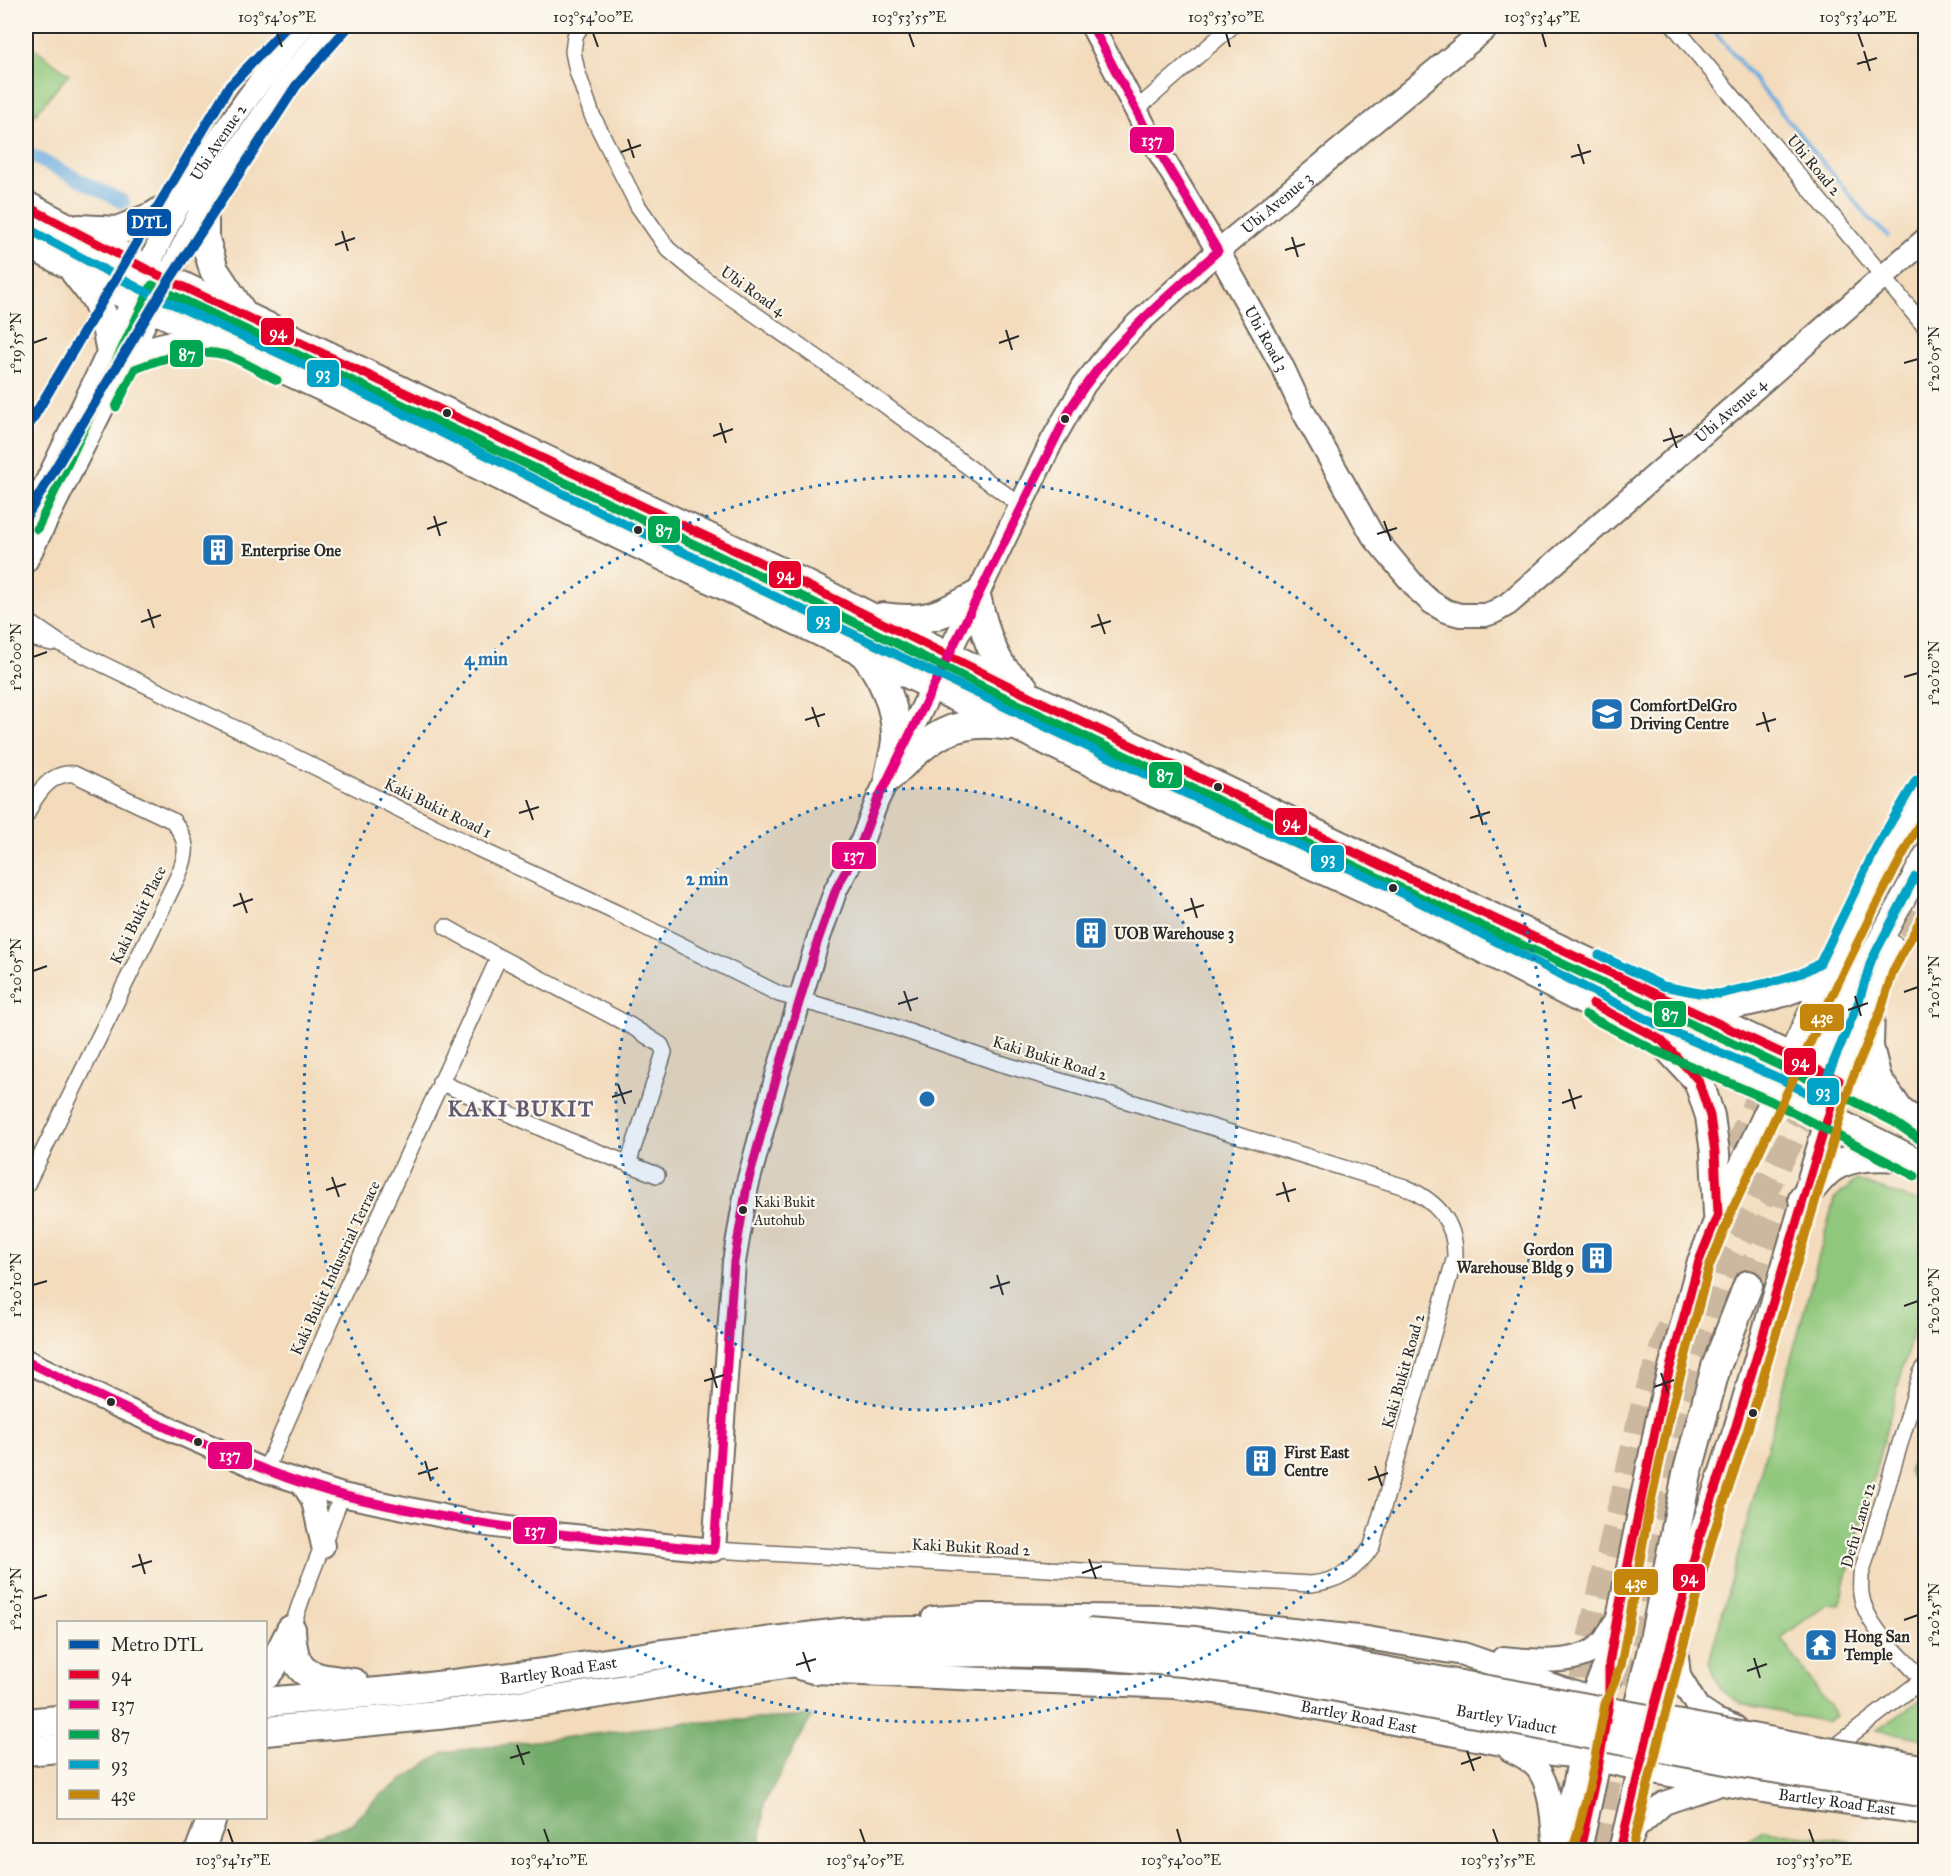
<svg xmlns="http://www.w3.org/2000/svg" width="1951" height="1876" font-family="'IM FELL Great Primer',serif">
<rect width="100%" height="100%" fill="#fbf7ec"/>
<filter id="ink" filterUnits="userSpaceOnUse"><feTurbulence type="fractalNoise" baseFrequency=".0167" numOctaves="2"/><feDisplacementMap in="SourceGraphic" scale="12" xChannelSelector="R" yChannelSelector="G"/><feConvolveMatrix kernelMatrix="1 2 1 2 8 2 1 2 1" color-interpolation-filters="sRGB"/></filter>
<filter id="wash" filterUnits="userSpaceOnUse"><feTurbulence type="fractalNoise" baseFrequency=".008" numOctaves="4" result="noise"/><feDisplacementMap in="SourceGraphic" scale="24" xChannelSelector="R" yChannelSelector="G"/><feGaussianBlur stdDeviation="1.35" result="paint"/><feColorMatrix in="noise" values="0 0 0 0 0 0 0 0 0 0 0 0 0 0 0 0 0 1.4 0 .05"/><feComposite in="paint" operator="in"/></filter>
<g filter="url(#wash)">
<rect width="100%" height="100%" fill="#f3dbbc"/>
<path fill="#8fc77b" stroke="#5d7953" stroke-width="1.5" d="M26,42L69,74L26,125Z
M1856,1180L1925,1204V1329L1914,1327L1839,1605L1826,1604L1781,1638L1836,1716L1826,1722L1741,1704L1722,1691L1709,1662L1834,1200Z
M1925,1421L1926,1504H1925L1909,1472Z
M1925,1698V1740L1877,1730Z
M1763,1831L1925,1850H1734Z"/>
<path fill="#73ac6b" stroke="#4f6c4b" stroke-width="1.5" d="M812,1716L764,1803L760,1850H276L351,1824L379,1796L444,1752L686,1723Z"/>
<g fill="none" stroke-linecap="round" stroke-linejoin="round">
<path stroke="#6bacdf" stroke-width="4" d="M1710,26L1869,218L1888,236"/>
<path stroke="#6bacdf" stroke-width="14" d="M26,153L123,202"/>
</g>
</g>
<g filter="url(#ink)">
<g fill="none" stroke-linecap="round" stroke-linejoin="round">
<path stroke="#cbb89f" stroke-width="28" stroke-dasharray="28 14" stroke-linecap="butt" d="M1881,881L1926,822
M1882,972L1926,895
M1737,1150L1760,1096L1776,1064
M1748,1285L1779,1193
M1576,1721L1588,1652L1645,1404L1674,1317
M1596,1850L1627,1654L1680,1407L1722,1272L1802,1117L1858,1015"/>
<defs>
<path id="street" d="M581,26L575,36L573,52L577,71L592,115L638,206L668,249L699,275L882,403L1020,505
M1674,26L1926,328
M1136,110L1232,26
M26,620L61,644L301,760L479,849L617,913L779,994L883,1023L996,1062L1118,1098L1405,1187C1436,1201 1456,1221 1455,1257L1372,1546C1357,1570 1338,1581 1311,1584L714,1550
M26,637L52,643
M26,816C34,797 50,771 74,774L173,821C189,842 188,853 178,876L26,1186
M446,927L499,957L631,1026L661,1045L664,1052L663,1056L628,1164
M440,1082L565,1139L657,1175
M263,1470L270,1460L331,1321L499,957
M291,1630L302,1598L342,1495
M1922,1679C1901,1655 1866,1628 1861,1594C1860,1588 1861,1581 1861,1575L1921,1373L1926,1365
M1839,1744L1926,1677"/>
<g id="secondary">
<path id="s1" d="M1092,26L1148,133L1218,251L1281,364L1303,411L1373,536L1419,591L1431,602L1446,611L1460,615H1485L1494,612L1508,604L1926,239"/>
<path id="s2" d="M26,524C60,455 93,385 126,315C144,276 161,235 183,197C218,137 259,80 303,26"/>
<path d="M26,561L211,190L284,85L331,26"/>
<path id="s3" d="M26,1361L118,1406L263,1470L342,1495L481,1524L544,1533L714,1550L734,1262L747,1186L778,1072L818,940L836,889L862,841L877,801L1052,441L1084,385L1110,352L1137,324L1218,251L1489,26"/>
<path d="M301,1482L311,1497L314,1505L323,1546"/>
<path d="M933,1618L982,1615L1172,1617L1367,1638L1463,1654L1598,1701"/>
<path d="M1676,1647L1679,1676L1698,1708L1716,1720L1735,1727"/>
<path d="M1503,1658C1532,1661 1583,1667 1604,1641C1608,1636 1611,1629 1614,1624"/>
<path id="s4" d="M802,1669L813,1672L1175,1687L1270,1699L1553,1754L1583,1757L1658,1773L1775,1793L1926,1813"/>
<path d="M1610,1680L1609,1664L1662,1397L1699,1261L1718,1214L1776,1090"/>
<path d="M1510,1750C1518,1754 1528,1758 1534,1765C1553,1782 1552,1827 1555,1850"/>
<path d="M1628,1847L1636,1828L1664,1803L1717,1785"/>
<path d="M1580,1850L1602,1748"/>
<path d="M1620,1850L1653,1712L1674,1637L1701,1532L1735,1429L1827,1118"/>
</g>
<path id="primary" d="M1798,1076L1812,1067L1926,856
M1776,1090C1821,986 1870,884 1926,786
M1827,1118C1839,1081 1854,1045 1869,1008C1877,988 1882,967 1892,947"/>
<g id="highway">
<path d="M204,202V236L214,270L243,314"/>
<path d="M26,206L146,269L776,570L1035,699L1395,872L1839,1080L1900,1112L1926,1129"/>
<path d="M79,229L117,231L154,216L183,197"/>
<path d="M26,242L133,299L321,386L603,527L1158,794L1389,900L1661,1040L1776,1090L1827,1118L1926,1167"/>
<path d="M75,272L96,299L105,321L110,347"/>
<path d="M126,359C161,346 182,341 219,343"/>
<path d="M883,617C926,623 938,616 976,596C982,620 988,646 1002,667C1007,674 1016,681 1023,687"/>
<path d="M861,650C882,674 897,707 896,740C895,752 891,764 889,777"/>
<path d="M889,777C929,739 952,716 1010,726"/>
<path d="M1688,1003C1732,1012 1789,993 1829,972"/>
<path d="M1870,1005L1869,1047L1877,1079L1898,1109"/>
<path d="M1668,1048L1698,1080L1710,1116L1715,1153L1718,1214"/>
<path d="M1803,1199C1811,1190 1819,1178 1829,1170C1848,1155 1876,1155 1899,1157"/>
<path d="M291,1630C294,1681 311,1676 354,1683"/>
<path d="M266,1675L273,1666L291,1630"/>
<path id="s5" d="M266,1702L412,1689L544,1673L656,1655L849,1632L981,1630L1087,1633"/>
<path d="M26,1723L58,1720"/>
<path d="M266,1731L438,1715L550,1701L815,1659L892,1654L984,1652L1086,1654"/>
<path d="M26,1751L58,1748"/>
<path d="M1599,1762L1638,1709L1653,1645L1687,1474L1716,1367L1748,1285"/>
<path d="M200,1850L212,1818"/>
<path d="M1561,1850L1578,1782L1593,1700L1609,1664"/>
</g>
</defs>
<use href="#street" stroke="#71695e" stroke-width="18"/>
<use href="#secondary" stroke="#71695e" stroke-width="26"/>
<use href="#primary" stroke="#71695e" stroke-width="27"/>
<use href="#highway" stroke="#71695e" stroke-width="32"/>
<use href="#street" stroke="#fff" stroke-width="15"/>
<use href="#secondary" stroke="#fff" stroke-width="22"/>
<use href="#primary" stroke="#fff" stroke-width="24"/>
<use href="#highway" stroke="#fff" stroke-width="28"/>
<defs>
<g id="highway-bridge">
<path d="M1087,1633L1195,1641L1297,1655L1926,1770"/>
<path id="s6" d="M1086,1654L1182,1662L1273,1675L1742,1763L1926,1793"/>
</g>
</defs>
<use href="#highway-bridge" stroke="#71695e" stroke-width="32" stroke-linecap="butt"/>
<use href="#highway-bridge" stroke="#fff" stroke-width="28"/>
<defs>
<path id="bus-1" d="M26,206L146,269L776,570L1035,699L1395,872L1839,1080L1735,1429L1701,1532L1653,1712L1620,1850
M1580,1850L1599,1762L1609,1703V1664L1617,1618L1662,1397L1699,1261L1718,1214L1715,1153L1710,1116L1698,1080L1661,1040L1593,1004"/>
<path id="bus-2" d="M1092,26L1148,133L1218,251
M26,1361C82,1388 137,1415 194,1440C243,1461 291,1482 342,1495C464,1526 589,1538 714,1550
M714,1550L734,1262L747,1186L778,1072L818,940L836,889L862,841L877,801L1071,407C1109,345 1164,299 1218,251"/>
<path id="bus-3" d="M116,407L135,369C163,358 196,347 226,355C244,361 260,372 277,380
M37,529L152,285L771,581L1030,710L1390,883L1834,1091L1894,1122L1919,1139
M1586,1015L1656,1051L1771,1101L1915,1176"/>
<path id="bus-4" d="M32,231L138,288L326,375L608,516L1163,783L1394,889L1666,1029L1781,1079L1820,1100L1828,1075L1859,1001L1871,961L1915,877
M1599,955L1663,986L1699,993L1719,994L1772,982L1802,973L1820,963L1877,846L1916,780"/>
<path id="bus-5" d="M1573,1850L1590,1784L1605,1704L1621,1666L1648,1515L1670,1415L1709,1267L1734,1206L1837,985L1875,907L1926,811
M1632,1850L1665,1715L1713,1535L1747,1432L1850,1084L1881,1010L1893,971L1926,910"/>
</defs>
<use href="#bus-1" stroke="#fbf7ec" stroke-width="14"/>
<use href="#bus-2" stroke="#fbf7ec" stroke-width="14"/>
<use href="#bus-3" stroke="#fbf7ec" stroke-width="14"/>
<use href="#bus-4" stroke="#fbf7ec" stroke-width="14"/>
<use href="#bus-5" stroke="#fbf7ec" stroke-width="14"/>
<use href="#bus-1" stroke="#e4002b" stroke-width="9"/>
<use href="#bus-2" stroke="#e5007d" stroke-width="9"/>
<use href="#bus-3" stroke="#00a651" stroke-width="9"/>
<use href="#bus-4" stroke="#02a3c6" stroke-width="9"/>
<use href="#bus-5" stroke="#c4870b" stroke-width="9"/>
<defs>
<path id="metro-1" d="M26,430L228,88L287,26
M26,517L161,293L296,86L349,26"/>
</defs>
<use href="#metro-1" stroke="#fbf7ec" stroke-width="15"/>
<use href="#metro-1" stroke="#0354a6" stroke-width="10"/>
</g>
</g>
<path fill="none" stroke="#2b2b2b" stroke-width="2" d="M277,33L282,47M593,33L598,47M909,33L914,47M1226,33L1230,47M1542,33L1546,47M1858,33L1863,47M1864,51L1870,71M1857,64L1877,58M628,139L634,158M1578,144L1584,164M621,152L641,145M1571,157L1591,151M342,231L348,251M1292,237L1298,257M335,245L355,238M1285,250L1305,244M1006,330L1012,350M33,343L47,338M999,343L1019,336M1904,363L1918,359M720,423L726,443M1670,428L1677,448M713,436L733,429M1663,441L1683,435M434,516L440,536M1384,521L1391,541M427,529L447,522M1377,534L1397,528M148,609L154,628M1098,614L1105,634M141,622L161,615M1091,627L1111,621M33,657L47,652M1904,677L1918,673M812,707L819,727M1763,712L1769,732M805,720L825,714M1756,725L1776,719M526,800L533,820M1477,805L1483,825M519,813L539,807M1470,818L1490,812M240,893L247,913M1191,898L1197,918M233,906L253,899M1184,911L1204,905M33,971L47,966M904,991L911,1011M1904,992L1918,987M1855,996L1861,1016M898,1004L918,998M1848,1010L1868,1003M618,1084L625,1104M1569,1089L1575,1109M612,1097L632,1091M1562,1103L1582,1096M332,1177L339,1197M1283,1182L1289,1202M326,1190L346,1184M1276,1195L1296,1189M997,1275L1003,1295M33,1285L47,1281M990,1288L1010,1282M1904,1306L1918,1301M711,1368L717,1388M1661,1373L1668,1393M704,1381L724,1375M1654,1387L1674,1380M425,1461L431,1481M1375,1466L1382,1486M418,1474L438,1468M1368,1480L1388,1473M139,1554L145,1574M1089,1559L1096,1579M132,1567L152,1561M1082,1573L1102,1566M33,1599L47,1595M1904,1620L1918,1615M803,1652L810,1672M1754,1658L1760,1678M796,1665L816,1659M1747,1671L1767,1664M517,1745L524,1765M1467,1751L1474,1771M510,1758L530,1752M1461,1764L1481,1757M228,1829L233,1843M544,1829L549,1843M860,1829L865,1843M1177,1829L1181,1843M1493,1829L1498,1843M1809,1829L1814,1843"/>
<circle cx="927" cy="1099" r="311" fill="#1f6fb2" fill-opacity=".12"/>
<g fill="none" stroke="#1f6fb2" stroke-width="3" stroke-dasharray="3 6">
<circle cx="927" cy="1099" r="311"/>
<circle cx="927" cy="1099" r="623"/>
</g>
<defs>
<symbol id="building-square" viewBox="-11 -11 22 22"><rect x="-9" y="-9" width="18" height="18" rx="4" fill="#1f6fb2" stroke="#fbf7ec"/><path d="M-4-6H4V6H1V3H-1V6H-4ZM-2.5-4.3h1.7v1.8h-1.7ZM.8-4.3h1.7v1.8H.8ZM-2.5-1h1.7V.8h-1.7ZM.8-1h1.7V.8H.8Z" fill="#fff"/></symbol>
<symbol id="school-square" viewBox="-11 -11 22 22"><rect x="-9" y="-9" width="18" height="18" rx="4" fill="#1f6fb2" stroke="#fbf7ec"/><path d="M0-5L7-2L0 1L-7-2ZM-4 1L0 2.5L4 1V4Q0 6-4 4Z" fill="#fff"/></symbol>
<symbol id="temple-square" viewBox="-11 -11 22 22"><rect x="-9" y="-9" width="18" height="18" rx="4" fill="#1f6fb2" stroke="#fbf7ec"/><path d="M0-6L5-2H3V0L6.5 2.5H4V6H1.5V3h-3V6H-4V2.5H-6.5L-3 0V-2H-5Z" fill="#fff"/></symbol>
</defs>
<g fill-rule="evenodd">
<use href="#building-square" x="199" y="531" width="38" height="38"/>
<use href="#school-square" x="1588" y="695" width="38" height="38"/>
<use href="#building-square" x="1072" y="914" width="38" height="38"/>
<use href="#building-square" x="1578" y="1239" width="38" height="38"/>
<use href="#building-square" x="1242" y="1442" width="38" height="38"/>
<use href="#temple-square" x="1802" y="1626" width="38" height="38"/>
</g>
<g fill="#2b2b2b" stroke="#fbf7ec" stroke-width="2">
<circle cx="447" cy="413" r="5"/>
<circle cx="1065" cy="419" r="5"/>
<circle cx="638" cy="530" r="5"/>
<circle cx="1218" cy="787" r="5"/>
<circle cx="1393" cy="888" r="5"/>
<circle cx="743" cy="1210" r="5"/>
<circle cx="111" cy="1402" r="5"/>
<circle cx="1753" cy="1413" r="5"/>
<circle cx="198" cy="1442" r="5"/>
</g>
<g text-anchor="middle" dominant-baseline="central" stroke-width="4.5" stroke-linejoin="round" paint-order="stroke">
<g font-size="14" fill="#2b2b2b" stroke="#fbf7ec" text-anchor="start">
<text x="754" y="1202">Kaki Bukit<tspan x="754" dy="18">Autohub</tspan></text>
</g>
<g font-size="16" fill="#2b2b2b" stroke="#fbf7ec">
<text stroke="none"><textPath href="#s2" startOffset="428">Ubi Avenue 2</textPath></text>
<text transform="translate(1814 165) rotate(50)">Ubi Road 2</text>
<text stroke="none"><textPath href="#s3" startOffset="2224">Ubi Avenue 3</textPath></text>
<text transform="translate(753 291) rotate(35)">Ubi Road 4</text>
<text stroke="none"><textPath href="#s1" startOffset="358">Ubi Road 3</textPath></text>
<text stroke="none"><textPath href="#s1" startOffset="1048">Ubi Avenue 4</textPath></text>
<text transform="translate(438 808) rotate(26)">Kaki Bukit Road 1</text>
<text transform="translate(138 915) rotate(-64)">Kaki Bukit Place</text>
<text transform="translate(1050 1058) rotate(17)">Kaki Bukit Road 2</text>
<text transform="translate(335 1268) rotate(-65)">Kaki Bukit Industrial Terrace</text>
<text transform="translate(1403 1371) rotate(-74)">Kaki Bukit Road 2</text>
<text transform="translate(1858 1525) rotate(-74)">Defu Lane 12</text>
<text transform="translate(971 1547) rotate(3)">Kaki Bukit Road 2</text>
<text stroke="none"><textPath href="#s5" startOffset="294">Bartley Road East</textPath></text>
<text stroke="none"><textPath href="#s4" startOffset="560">Bartley Road East</textPath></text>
<text stroke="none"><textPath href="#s6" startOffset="426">Bartley Viaduct</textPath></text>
<text stroke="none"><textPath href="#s4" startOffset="1046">Bartley Road East</textPath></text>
</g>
<g font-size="16" font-weight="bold" fill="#2b2b2b" stroke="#fbf7ec" text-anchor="start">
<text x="241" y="550">Enterprise One</text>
<text x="1630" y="705">ComfortDelGro<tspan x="1630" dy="18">Driving Centre</tspan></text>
<text x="1114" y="933">UOB Warehouse 3</text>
<text x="1574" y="1249" text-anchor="end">Gordon<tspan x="1574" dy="18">Warehouse Bldg 9</tspan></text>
<text x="1284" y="1452">First East<tspan x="1284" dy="18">Centre</tspan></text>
<text x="1844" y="1636">Hong San<tspan x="1844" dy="18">Temple</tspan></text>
</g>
<g font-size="22" font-weight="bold" letter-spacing="1.5" fill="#615a72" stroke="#fbf7ec">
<text x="521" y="1108">KAKI BUKIT</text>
</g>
</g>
<circle cx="927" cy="1099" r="9" fill="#1f6fb2" stroke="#fbf7ec" stroke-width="3"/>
<g font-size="18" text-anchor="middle" font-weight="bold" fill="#1f6fb2" stroke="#fbf7ec" stroke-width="4.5" stroke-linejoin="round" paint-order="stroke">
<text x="486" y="665">4 min</text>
<text x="707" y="885">2 min</text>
</g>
<g stroke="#fbf7ec" stroke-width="2">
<rect x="1129" y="126" width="46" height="28" rx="6" fill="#e5007d"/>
<rect x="126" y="208" width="46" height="29" rx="6" fill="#0354a6"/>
<rect x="260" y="317" width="35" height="29" rx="6" fill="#e4002b"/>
<rect x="169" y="339" width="35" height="29" rx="6" fill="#00a651"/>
<rect x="306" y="359" width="34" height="29" rx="6" fill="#02a3c6"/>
<rect x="647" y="515" width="34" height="29" rx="6" fill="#00a651"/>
<rect x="768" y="560" width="34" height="29" rx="6" fill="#e4002b"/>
<rect x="806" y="605" width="35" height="29" rx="6" fill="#02a3c6"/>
<rect x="1148" y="761" width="35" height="28" rx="6" fill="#00a651"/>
<rect x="1274" y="807" width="34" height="29" rx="6" fill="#e4002b"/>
<rect x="831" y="841" width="46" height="29" rx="6" fill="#e5007d"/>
<rect x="1310" y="844" width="35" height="29" rx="6" fill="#02a3c6"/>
<rect x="1653" y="1000" width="34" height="28" rx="6" fill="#00a651"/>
<rect x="1799" y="1003" width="46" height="29" rx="6" fill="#c4870b"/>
<rect x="1783" y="1047" width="34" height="29" rx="6" fill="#e4002b"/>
<rect x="1806" y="1077" width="34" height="29" rx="6" fill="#02a3c6"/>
<rect x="207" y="1441" width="46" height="29" rx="6" fill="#e5007d"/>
<rect x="512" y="1516" width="46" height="29" rx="6" fill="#e5007d"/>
<rect x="1672" y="1563" width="34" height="29" rx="6" fill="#e4002b"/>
<rect x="1613" y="1568" width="46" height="28" rx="6" fill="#c4870b"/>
</g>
<g font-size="16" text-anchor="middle" font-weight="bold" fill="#fff">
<text x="1152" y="146">137</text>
<text x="149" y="228">DTL</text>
<text x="278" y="338">94</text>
<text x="187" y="360">87</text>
<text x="323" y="379">93</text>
<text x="664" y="536">87</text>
<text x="785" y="580">94</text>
<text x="823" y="625">93</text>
<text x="1165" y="781">87</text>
<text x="1291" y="828">94</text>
<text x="854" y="861">137</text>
<text x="1328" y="864">93</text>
<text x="1670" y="1020">87</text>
<text x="1822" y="1023">43e</text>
<text x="1800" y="1067">94</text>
<text x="1823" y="1097">93</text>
<text x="230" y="1461">137</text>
<text x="535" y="1536">137</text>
<text x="1689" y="1583">94</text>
<text x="1636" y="1588">43e</text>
</g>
<rect width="1951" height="1876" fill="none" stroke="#fbf7ec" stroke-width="66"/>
<rect x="57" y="1621" width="210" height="198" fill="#fbf7ec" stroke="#a8a59f" stroke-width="1.5"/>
<rect x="69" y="1640" width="30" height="9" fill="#0354a6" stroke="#a8a59f" stroke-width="1.5"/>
<text x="111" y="1651" font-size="18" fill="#2b2b2b">Metro DTL</text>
<rect x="69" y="1670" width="30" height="9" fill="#e4002b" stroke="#a8a59f" stroke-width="1.5"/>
<text x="111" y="1681" font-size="18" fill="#2b2b2b">94</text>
<rect x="69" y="1700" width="30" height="9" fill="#e5007d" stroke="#a8a59f" stroke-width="1.5"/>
<text x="111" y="1711" font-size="18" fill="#2b2b2b">137</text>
<rect x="69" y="1730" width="30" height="9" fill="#00a651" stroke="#a8a59f" stroke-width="1.5"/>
<text x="111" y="1741" font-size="18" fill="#2b2b2b">87</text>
<rect x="69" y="1760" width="30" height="9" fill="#02a3c6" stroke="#a8a59f" stroke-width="1.5"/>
<text x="111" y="1771" font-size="18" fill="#2b2b2b">93</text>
<rect x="69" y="1790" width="30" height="9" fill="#c4870b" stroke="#a8a59f" stroke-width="1.5"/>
<text x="111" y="1801" font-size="18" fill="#2b2b2b">43e</text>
<rect x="33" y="33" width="1885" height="1810" fill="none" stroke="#2b2b2b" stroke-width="2"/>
<g font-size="15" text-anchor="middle" fill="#2b2b2b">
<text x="277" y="22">103°54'05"E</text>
<text x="593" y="22">103°54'00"E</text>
<text x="909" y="22">103°53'55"E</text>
<text x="1226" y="22">103°53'50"E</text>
<text x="1542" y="22">103°53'45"E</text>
<text x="1858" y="22">103°53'40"E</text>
<text transform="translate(16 343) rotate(-90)" y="5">1°19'55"N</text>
<text transform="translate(1934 359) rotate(-90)" y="5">1°20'05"N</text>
<text transform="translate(16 657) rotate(-90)" y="5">1°20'00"N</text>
<text transform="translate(1934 673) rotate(-90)" y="5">1°20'10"N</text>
<text transform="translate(16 971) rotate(-90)" y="5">1°20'05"N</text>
<text transform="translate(1934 987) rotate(-90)" y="5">1°20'15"N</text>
<text transform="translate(16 1285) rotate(-90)" y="5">1°20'10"N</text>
<text transform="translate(1934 1301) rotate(-90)" y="5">1°20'20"N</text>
<text transform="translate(16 1599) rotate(-90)" y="5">1°20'15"N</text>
<text transform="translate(1934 1615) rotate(-90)" y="5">1°20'25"N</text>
<text x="233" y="1865">103°54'15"E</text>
<text x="549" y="1865">103°54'10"E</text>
<text x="865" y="1865">103°54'05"E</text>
<text x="1181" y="1865">103°54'00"E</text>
<text x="1498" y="1865">103°53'55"E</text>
<text x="1814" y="1865">103°53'50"E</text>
</g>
</svg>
